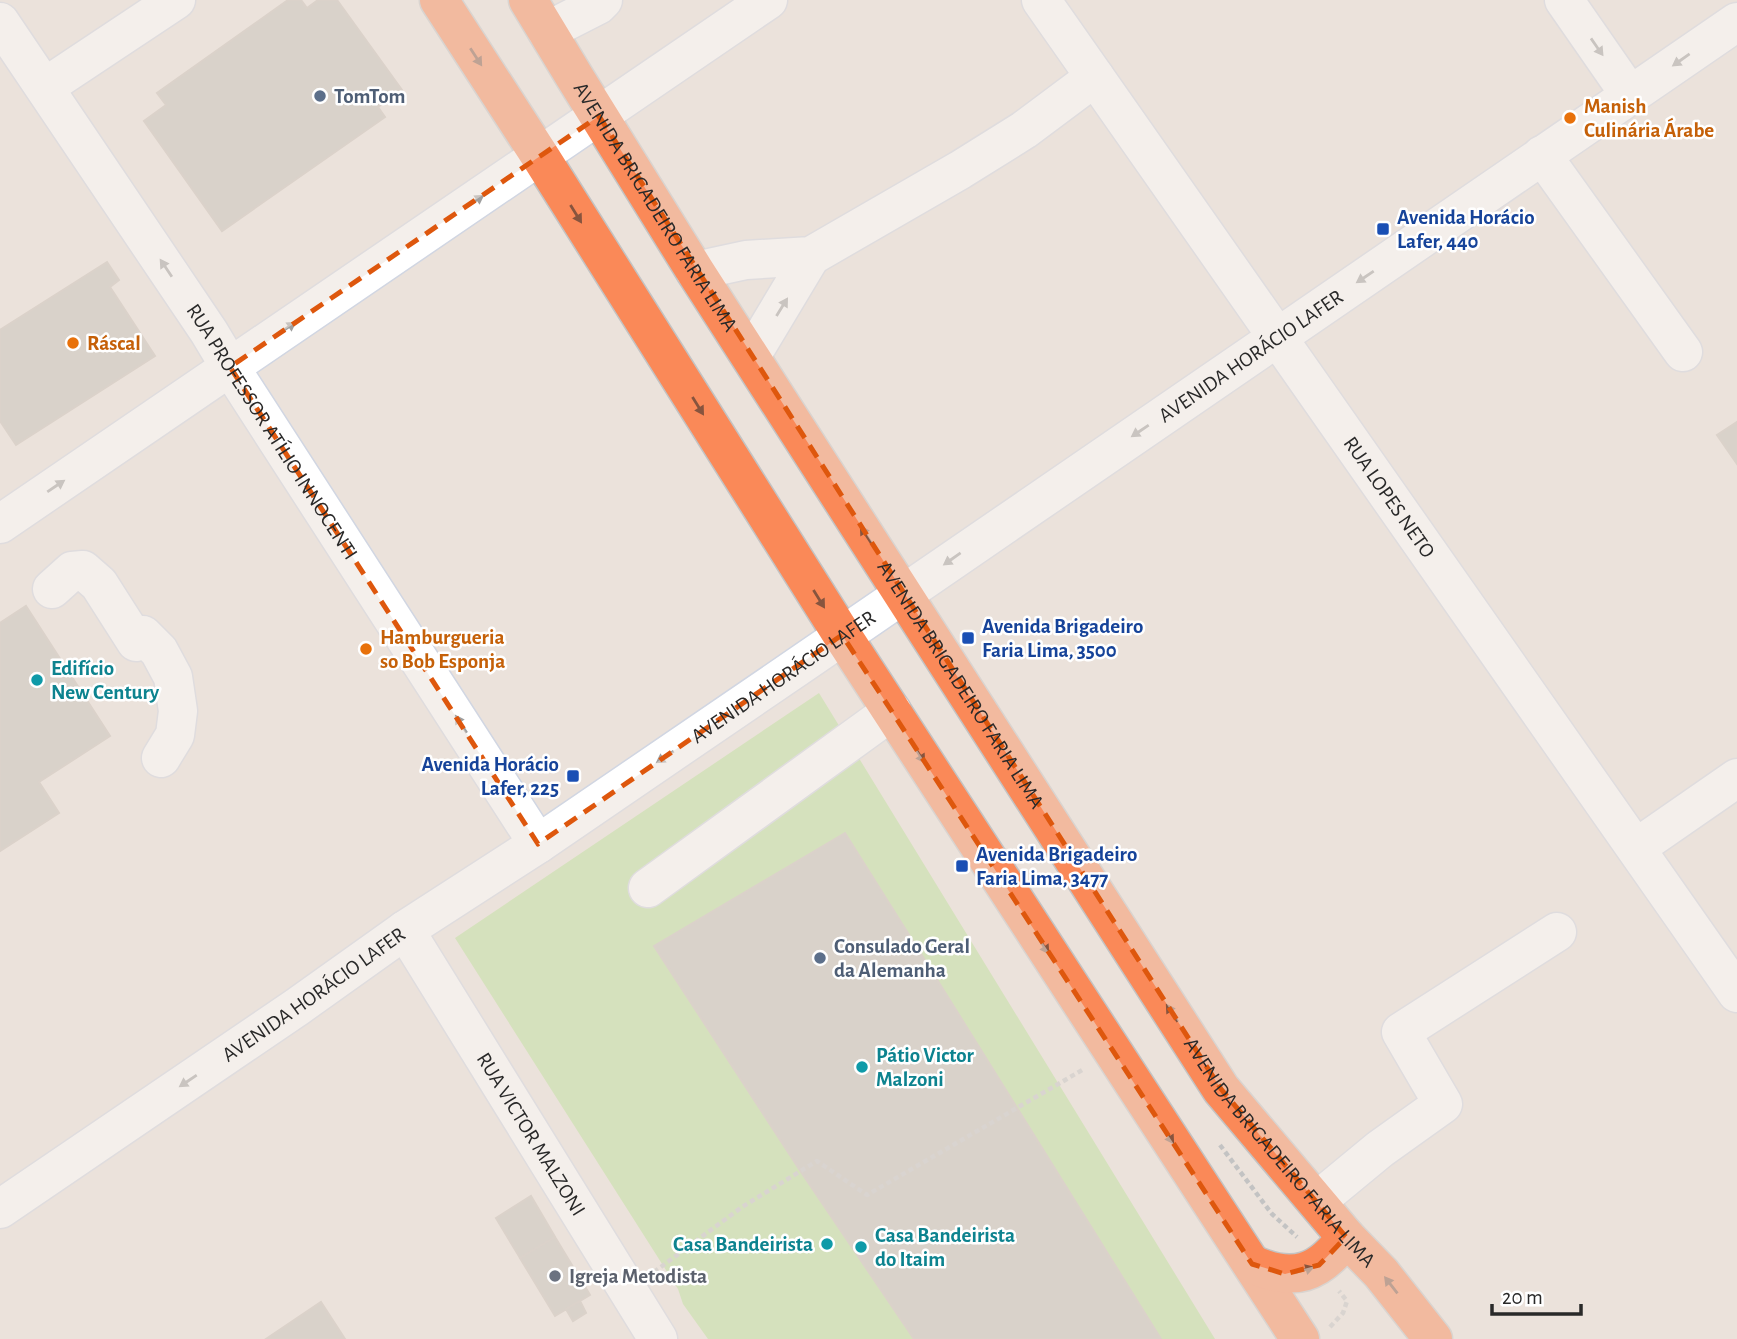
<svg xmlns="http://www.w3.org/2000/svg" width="1737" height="1339" font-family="'Alegreya Sans',sans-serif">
<rect width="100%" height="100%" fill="#ebe2db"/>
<path fill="#bbe199" d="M819,693L1215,1339H1161L845,833L824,1206L914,1339H708L683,1304L678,1289L455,938Z"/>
<path fill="#c4beb7" stroke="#c7beb5" stroke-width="2" d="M288,0H301L307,8L318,0H337L402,90L378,107L385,117L222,231L144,121L166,105L157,93Z
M107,262L119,280L110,287L155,356L16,445L0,421V330Z
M1737,422V464L1717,435Z
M26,606L110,736L39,782L59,813L0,851V623Z
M845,833L928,965L1161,1339H914L799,1169L654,946Z
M531,1196L555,1237L520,1258L496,1218Z
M555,1237L590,1295L555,1316L520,1258Z
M580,1301L586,1313L573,1321L566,1309Z
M321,1302L345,1339H266Z"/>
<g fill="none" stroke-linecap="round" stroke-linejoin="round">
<defs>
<g id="minor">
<path id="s1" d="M1041,0L1737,993"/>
<path d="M1564,0L1630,95"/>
<path id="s2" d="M0,22L209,332L230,367L538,844"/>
<path d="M547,31L598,5L603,0"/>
<path d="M45,87L176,0"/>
<path d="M1542,155L1683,352"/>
<path d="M695,271L746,260L811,256L960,170L1024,130L1095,77"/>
<path d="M751,356L811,256"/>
<path d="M0,524L768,0"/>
<path d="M52,589L72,571L83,570L99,584L136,642L143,635L159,651L173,677L178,711L175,735L161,758"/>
<path d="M1636,848L1737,778"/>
<path d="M648,888L892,711"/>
<path id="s3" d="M405,930L658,1339"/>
<path d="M1317,1201L1380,1149L1443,1104L1401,1032L1557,932"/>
<path id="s4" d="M0,1209L297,1007L405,930L538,844L803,663L1737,22"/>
</g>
<g id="highway">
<path d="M439,0L540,156L842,635L1300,1339"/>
<path id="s5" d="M528,0L574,76L695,271L1221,1089L1346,1237L1381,1273L1433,1339"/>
<path d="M1252,1264C1293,1283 1320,1274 1346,1237"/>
</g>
</defs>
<use href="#minor" stroke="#d1d6e2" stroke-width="41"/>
<use href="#highway" stroke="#c3c3c3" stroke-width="41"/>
<path stroke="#c3c3c3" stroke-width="4.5" stroke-dasharray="5 3.5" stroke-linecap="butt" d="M1220,1145L1272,1214L1297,1237
M654,1272L742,1207L817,1161L867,1195L1084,1069
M1330,1327L1343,1313L1347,1301L1339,1291"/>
<use href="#minor" stroke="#fff" stroke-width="38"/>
<use href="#highway" stroke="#fa8958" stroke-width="38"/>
</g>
<defs><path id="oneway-solid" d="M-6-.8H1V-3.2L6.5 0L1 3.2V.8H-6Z" transform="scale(1.75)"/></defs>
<g fill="#9f9f9f">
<use href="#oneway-solid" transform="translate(1597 47) rotate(55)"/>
<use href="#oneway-solid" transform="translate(1681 60) rotate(145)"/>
<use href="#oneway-solid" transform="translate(475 201) rotate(-34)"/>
<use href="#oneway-solid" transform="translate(166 268) rotate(-124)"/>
<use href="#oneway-solid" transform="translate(1365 277) rotate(146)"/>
<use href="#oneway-solid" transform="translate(782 307) rotate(-58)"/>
<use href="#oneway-solid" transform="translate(287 328) rotate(-34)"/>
<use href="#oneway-solid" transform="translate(1140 431) rotate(146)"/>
<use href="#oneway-solid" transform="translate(56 486) rotate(-34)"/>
<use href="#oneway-solid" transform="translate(952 559) rotate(145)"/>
<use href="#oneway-solid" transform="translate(461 724) rotate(-123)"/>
<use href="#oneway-solid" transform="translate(665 757) rotate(146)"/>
<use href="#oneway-solid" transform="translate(188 1081) rotate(146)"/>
</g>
<g fill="#87543e">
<use href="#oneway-solid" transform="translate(476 57) rotate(57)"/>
<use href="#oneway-solid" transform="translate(576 214) rotate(58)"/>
<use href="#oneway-solid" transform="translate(698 406) rotate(58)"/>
<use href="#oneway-solid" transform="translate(866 535) rotate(-123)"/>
<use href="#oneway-solid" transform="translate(819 599) rotate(58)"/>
<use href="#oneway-solid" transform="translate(919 754) rotate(57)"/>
<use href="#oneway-solid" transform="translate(1043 945) rotate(56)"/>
<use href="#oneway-solid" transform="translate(1172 1013) rotate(-123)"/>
<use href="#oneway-solid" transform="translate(1168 1135) rotate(57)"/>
<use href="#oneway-solid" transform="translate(1304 1270) rotate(-16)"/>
<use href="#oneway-solid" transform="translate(1391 1285) rotate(-128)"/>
</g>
<path d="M0 0H1737V1339H0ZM599,116L1221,1089L1346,1237L1319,1265L1285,1274L1252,1264L842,635L538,844L230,367Z" fill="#ebe2db" fill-opacity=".55" fill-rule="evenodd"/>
<path fill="none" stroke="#de570d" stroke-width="5" stroke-dasharray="14 9" stroke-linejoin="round" d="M599,116L1221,1089L1346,1237L1319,1265L1285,1274L1252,1264L842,635L538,844L230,367Z"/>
<g fill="#5c6f8a" stroke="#fff" stroke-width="2.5">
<circle cx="320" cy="96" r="7"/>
<circle cx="820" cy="958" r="7"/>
</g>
<g fill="#e8710a" stroke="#fff" stroke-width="2.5">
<circle cx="1570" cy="118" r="7"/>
<circle cx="73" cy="343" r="7"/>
<circle cx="366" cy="649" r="7"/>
</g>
<g fill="#1a4fb4" stroke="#fff" stroke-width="2.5">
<rect x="1376" y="222" width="14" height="14" rx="3.5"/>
<rect x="961" y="631" width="14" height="14" rx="3.5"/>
<rect x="566" y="769" width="14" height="14" rx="3.5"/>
<rect x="955" y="859" width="14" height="14" rx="3.5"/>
</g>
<g fill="#0f9aa8" stroke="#fff" stroke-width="2.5">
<circle cx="37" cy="680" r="7"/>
<circle cx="862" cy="1067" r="7"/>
<circle cx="827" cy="1244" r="7"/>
<circle cx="861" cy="1247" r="7"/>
</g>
<circle fill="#6b7280" stroke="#fff" stroke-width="2.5" cx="555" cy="1276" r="7"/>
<g text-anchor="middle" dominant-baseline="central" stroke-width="5" stroke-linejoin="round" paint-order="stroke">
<g font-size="21" font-weight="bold" fill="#4e5e75" stroke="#fff" text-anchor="start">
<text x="334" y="96">TomTom</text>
<text x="834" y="946">Consulado Geral<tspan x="834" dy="24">da Alemanha</tspan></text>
</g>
<g font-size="21" font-weight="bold" fill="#c56008" stroke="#fff" text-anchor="start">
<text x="1584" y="106">Manish<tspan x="1584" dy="24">Culinária Árabe</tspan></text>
<text x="87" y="343">Ráscal</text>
<text x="380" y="637">Hamburgueria<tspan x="380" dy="24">so Bob Esponja</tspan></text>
</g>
<g font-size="21" fill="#292929" stroke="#fff">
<text stroke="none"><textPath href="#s5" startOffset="243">AVENIDA BRIGADEIRO FARIA LIMA</textPath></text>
<text stroke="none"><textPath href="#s4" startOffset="1514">AVENIDA HORÁCIO LAFER</textPath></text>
<text stroke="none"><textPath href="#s2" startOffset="492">RUA PROFESSOR ATÍLIO INNOCENTI</textPath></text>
<text stroke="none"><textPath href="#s1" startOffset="607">RUA LOPES NETO</textPath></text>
<text stroke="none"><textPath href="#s4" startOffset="947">AVENIDA HORÁCIO LAFER</textPath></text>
<text stroke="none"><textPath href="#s5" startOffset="810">AVENIDA BRIGADEIRO FARIA LIMA</textPath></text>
<text stroke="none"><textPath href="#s4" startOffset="380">AVENIDA HORÁCIO LAFER</textPath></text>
<text stroke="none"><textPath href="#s3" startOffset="240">RUA VICTOR MALZONI</textPath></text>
<text stroke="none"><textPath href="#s5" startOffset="1377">AVENIDA BRIGADEIRO FARIA LIMA</textPath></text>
</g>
<g font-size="21" font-weight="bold" fill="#164399" stroke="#fff" text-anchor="start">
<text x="1397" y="217">Avenida Horácio<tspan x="1397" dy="24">Lafer, 440</tspan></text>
<text x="982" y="626">Avenida Brigadeiro<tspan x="982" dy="24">Faria Lima, 3500</tspan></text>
<text x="559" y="764" text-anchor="end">Avenida Horácio<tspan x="559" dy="24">Lafer, 225</tspan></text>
<text x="976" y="854">Avenida Brigadeiro<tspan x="976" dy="24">Faria Lima, 3477</tspan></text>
</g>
<g font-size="21" font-weight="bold" fill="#0d838f" stroke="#fff" text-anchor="start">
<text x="51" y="668">Edifício<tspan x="51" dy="24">New Century</tspan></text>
<text x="876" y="1055">Pátio Victor<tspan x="876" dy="24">Malzoni</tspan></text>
<text x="875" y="1235">Casa Bandeirista<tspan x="875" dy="24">do Itaim</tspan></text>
<text x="813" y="1244" text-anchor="end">Casa Bandeirista</text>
</g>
<g font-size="21" font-weight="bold" fill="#5b616d" stroke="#fff" text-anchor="start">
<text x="569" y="1276">Igreja Metodista</text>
</g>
</g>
<path d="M1492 1304v10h89v-10" fill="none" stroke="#292929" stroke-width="3.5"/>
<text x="1502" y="1304" font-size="21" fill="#292929" stroke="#ffffff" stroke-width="5" paint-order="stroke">20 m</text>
</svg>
